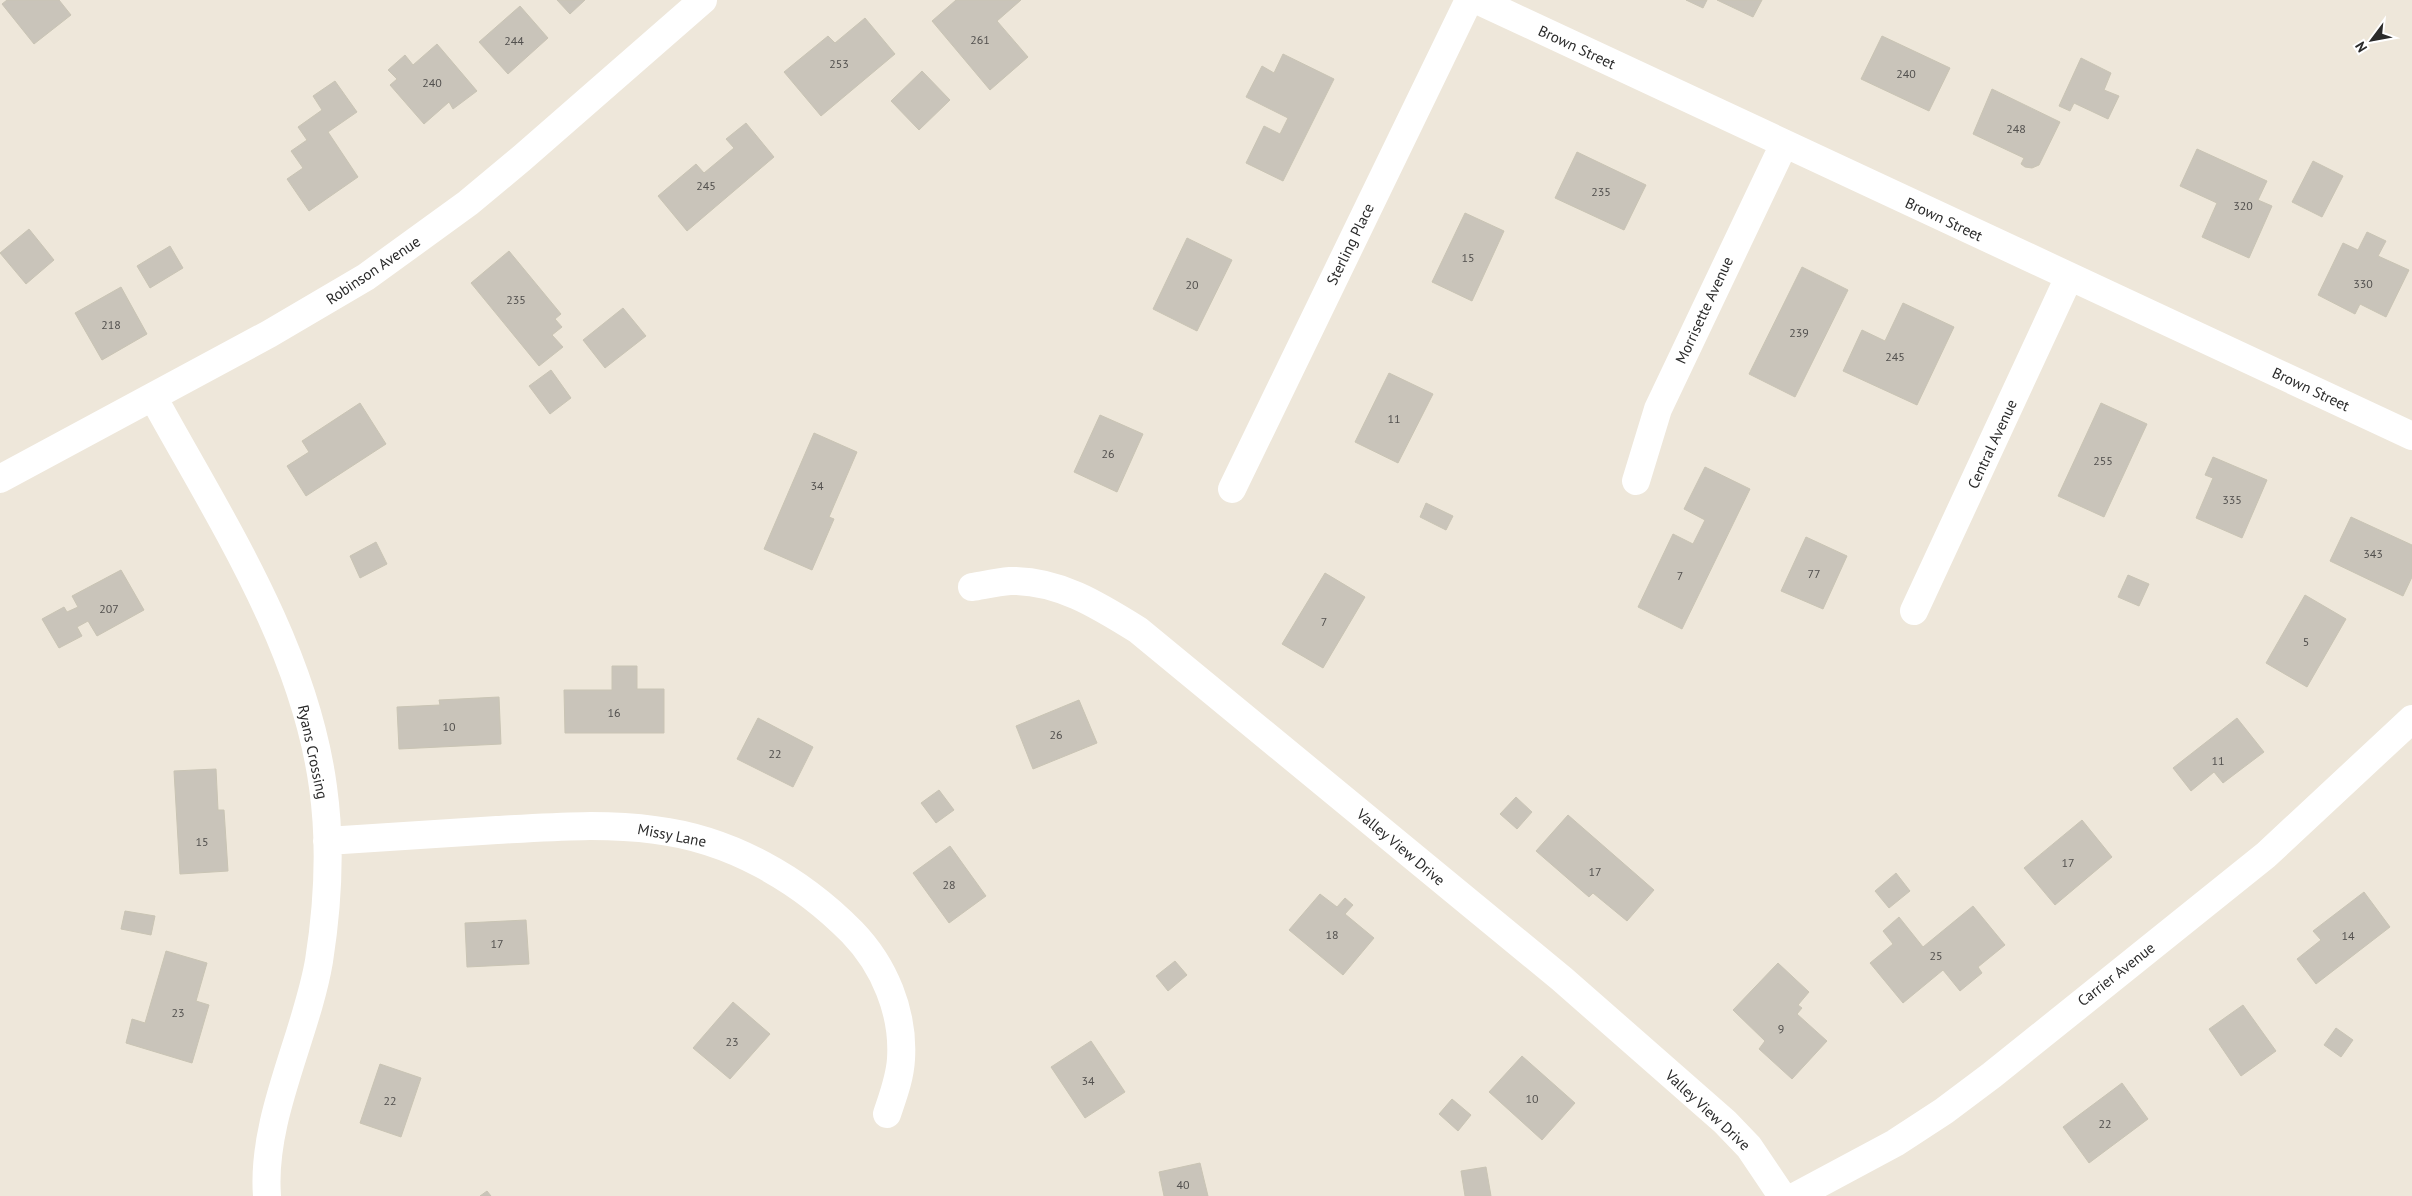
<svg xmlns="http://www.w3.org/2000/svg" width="2412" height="1196" font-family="'PT Sans',sans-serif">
<rect width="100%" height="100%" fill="#eee7da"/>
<path fill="#c9c4ba" stroke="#c9c4b4" d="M7,0H59L71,15L34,44L2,4Z
M557,0H585L570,14Z
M956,0H1021L997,21L1028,57L990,90L932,21Z
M1686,0H1707L1703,8Z
M1717,0H1762L1753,17Z
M520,6L548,38L508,74L479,42Z
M865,18L895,54L821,116L784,72L828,36L835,43Z
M1882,36L1950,68L1929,111L1861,79Z
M437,44L477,91L453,109L449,102L424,124L390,85L397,79L388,70L405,55L413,65Z
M1283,54L1334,79L1283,181L1246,163L1264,126L1280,134L1288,118L1246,97L1262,66L1274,73Z
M2081,58L2111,73L2104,90L2119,96L2108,119L2074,103L2070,111L2059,106Z
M922,71L950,100L919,130L891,101Z
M335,81L357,112L328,132L358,177L309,211L287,179L303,168L291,151L307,140L298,127L322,110L313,96Z
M1992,89L2060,122L2039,165L2032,168L2025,167L2021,164L2024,158L1973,134Z
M746,123L774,157L687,231L658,196L696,164L704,173L734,148L726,139Z
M2197,149L2267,181L2258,200L2272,206L2249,258L2202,237L2217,203L2180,186Z
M1577,152L1646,185L1624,230L1555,198Z
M2313,161L2343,176L2322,217L2292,202Z
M1465,213L1504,231L1472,301L1432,282Z
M29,229L54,260L26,284L0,253Z
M2367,232L2386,241L2378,256L2409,270L2386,317L2360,304L2355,314L2318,295L2343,243L2358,250Z
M1187,238L1232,260L1197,331L1153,309Z
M170,246L183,268L150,288L137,266Z
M509,251L561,314L555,319L562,327L552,335L563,347L539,366L471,283Z
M1802,267L1848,290L1795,397L1749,374Z
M121,287L147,334L102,360L75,313Z
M1903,303L1954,327L1917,405L1843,371L1862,330L1885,341Z
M623,308L646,336L605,368L583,340Z
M551,370L571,398L550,414L529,386Z
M1389,373L1433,394L1398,463L1355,442Z
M360,403L386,444L306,496L287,466L309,452L302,441Z
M2101,403L2147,424L2104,517L2058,496Z
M1100,415L1143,434L1117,492L1074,472Z
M814,433L857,452L829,517L834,519L812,570L764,549Z
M2213,457L2267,480L2242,538L2196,518L2213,478L2205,475Z
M1705,467L1750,489L1682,629L1638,607L1673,534L1693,544L1705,520L1684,509Z
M1426,503L1453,516L1446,530L1420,517Z
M2351,517L2412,545V577L2403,596L2330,561Z
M1806,537L1847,556L1823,609L1781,591Z
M376,542L387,564L360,578L350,556Z
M121,570L144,610L97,636L88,621L77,627L82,636L59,648L42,619L64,607L67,612L78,607L72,596Z
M1325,573L1365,597L1323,668L1282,644Z
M2128,575L2149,584L2139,606L2118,597Z
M2305,595L2346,619L2307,687L2266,663Z
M612,666H637V689H664V733H565L564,690H612Z
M499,697L501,744L399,749L397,707L440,705L439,700Z
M1079,700L1097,743L1033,769L1016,726Z
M758,718L813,747L793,787L737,759Z
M2237,718L2264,752L2223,783L2214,772L2191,791L2173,768Z
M216,769L218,810H224L228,871L180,874L174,771Z
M939,790L954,810L936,823L921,803Z
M1516,797L1532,812L1517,829L1500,814Z
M1568,815L1654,890L1627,921L1593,893L1589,897L1536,851Z
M2082,820L2112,857L2055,905L2024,868Z
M950,846L986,896L949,923L913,873Z
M1896,873L1910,891L1889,908L1875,891Z
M2364,892L2390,927L2316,984L2297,959L2321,940L2313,931Z
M1320,894L1337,907L1345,898L1353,905L1345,914L1374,938L1343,975L1289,930Z
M1973,906L2005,945L1978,967L1982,973L1960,991L1943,970L1903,1003L1870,963L1893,944L1883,931L1899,917L1923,947Z
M125,911L155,916L151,935L121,929Z
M526,920L529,964L467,967L465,923Z
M166,951L207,963L196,1001L209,1005L192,1063L126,1043L132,1019L145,1023Z
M1175,961L1187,975L1168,991L1156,976Z
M1778,963L1809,992L1798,1005L1802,1008L1797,1014L1827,1041L1792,1079L1759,1049L1765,1041L1733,1010Z
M733,1002L770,1034L730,1079L693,1048Z
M2243,1005L2276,1051L2241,1076L2209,1029Z
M2336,1028L2353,1040L2341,1057L2324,1045Z
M1091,1041L1125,1092L1085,1118L1051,1067Z
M1522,1056L1575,1103L1542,1140L1489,1092Z
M380,1064L421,1078L401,1137L360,1123Z
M2122,1083L2148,1119L2089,1163L2063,1127Z
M1452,1099L1471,1115L1458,1131L1439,1114Z
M1200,1163L1208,1196H1164L1159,1172Z
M1486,1167L1491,1196H1465L1461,1171Z
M487,1191L491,1196H480Z"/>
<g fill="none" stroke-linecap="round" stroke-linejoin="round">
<path stroke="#fff" stroke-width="28" d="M1477,0L2412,436
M153,397C220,519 304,646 323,787C331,844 328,904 319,961C306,1037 261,1118 267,1196
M0,479L269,334L366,277L468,203L522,158L703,0
M1636,481L1658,409L1784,144
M1232,489L1469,0
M972,587C984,585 998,582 1010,581C1058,580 1098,605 1138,630L1562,979L1725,1122L1749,1147L1782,1196
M1914,611L2069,277
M327,841C384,837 440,834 497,830C550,827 603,823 655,830C730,839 800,879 852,932C884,965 904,1012 901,1059C900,1078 893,1096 887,1114
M1796,1196L1895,1143L1944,1111L1992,1075L2266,855L2412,719"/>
</g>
<g text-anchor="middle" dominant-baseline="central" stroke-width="4" stroke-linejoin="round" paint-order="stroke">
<g font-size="12" fill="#52504e">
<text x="980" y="39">261</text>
<text x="514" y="40">244</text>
<text x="839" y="63">253</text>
<text x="1906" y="73">240</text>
<text x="432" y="82">240</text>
<text x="2016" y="128">248</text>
<text x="706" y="185">245</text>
<text x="1601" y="191">235</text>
<text x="2243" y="205">320</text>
<text x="1468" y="257">15</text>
<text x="2363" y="283">330</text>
<text x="1192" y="284">20</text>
<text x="516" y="299">235</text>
<text x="111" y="324">218</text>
<text x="1799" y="332">239</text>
<text x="1895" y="356">245</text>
<text x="1394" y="418">11</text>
<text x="1108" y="453">26</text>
<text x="2103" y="460">255</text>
<text x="817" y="485">34</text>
<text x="2232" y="499">335</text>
<text x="2373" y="553">343</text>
<text x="1814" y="573">77</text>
<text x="1680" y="575">7</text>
<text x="109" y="608">207</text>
<text x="1324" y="621">7</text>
<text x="2306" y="641">5</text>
<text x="614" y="712">16</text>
<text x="449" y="726">10</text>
<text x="1056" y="734">26</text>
<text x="775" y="753">22</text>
<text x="2218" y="760">11</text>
<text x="202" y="841">15</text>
<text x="2068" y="862">17</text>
<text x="1595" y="871">17</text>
<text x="949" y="884">28</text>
<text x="1332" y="934">18</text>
<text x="2348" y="935">14</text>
<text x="497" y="943">17</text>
<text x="1936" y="955">25</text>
<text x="178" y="1012">23</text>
<text x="1781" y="1028">9</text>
<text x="732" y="1041">23</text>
<text x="1088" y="1080">34</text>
<text x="1532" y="1098">10</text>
<text x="390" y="1100">22</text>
<text x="2105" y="1123">22</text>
<text x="1183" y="1184">40</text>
</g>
<g font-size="15" fill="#2a2a2a" stroke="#fff">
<text transform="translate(1577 47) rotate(25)">Brown Street</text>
<text transform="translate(1944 219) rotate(25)">Brown Street</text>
<text transform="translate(1350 244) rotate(-64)">Sterling Place</text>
<text transform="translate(373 270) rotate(-34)">Robinson Avenue</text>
<text transform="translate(1704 310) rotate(-65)">Morrisette Avenue</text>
<text transform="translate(2311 389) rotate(25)">Brown Street</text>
<text transform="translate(1992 444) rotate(-65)">Central Avenue</text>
<text transform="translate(313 752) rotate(78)">Ryans Crossing</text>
<text transform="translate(672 835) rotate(11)">Missy Lane</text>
<text transform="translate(1401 847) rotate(40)">Valley View Drive</text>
<text transform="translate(2116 974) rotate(-38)">Carrier Avenue</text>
<text transform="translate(1708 1110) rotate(43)">Valley View Drive</text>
</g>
</g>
<g transform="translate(2372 40) rotate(238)" stroke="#ffffff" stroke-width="4" paint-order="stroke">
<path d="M0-4L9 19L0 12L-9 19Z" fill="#2a2a2a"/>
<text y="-8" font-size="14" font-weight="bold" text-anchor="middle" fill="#2a2a2a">N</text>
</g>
</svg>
